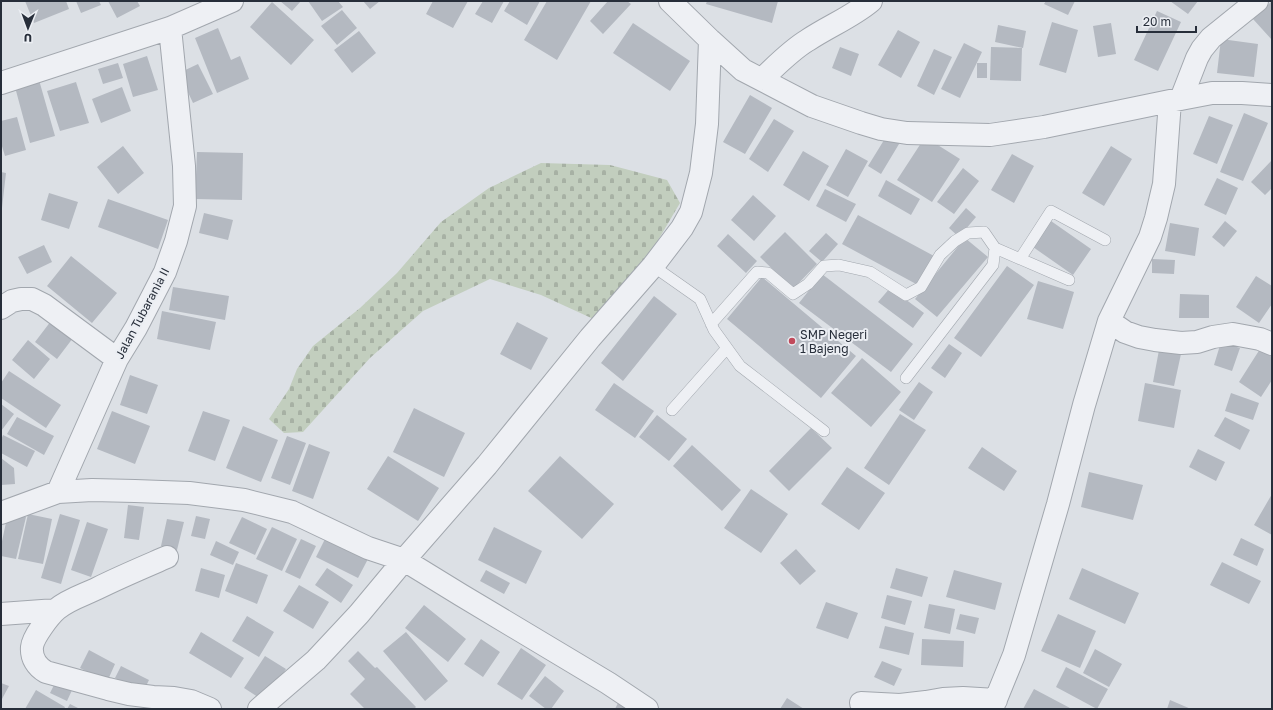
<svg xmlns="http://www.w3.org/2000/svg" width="1273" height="710" font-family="'Golos Text',sans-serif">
<defs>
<pattern id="cemetery-stones" width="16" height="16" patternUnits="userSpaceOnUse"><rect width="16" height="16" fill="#c2cebe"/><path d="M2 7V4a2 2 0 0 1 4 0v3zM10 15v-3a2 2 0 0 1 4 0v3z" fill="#a7b1a4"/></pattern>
</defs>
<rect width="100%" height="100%" fill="#dce0e5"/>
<path fill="url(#cemetery-stones)" d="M541,163L610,165L667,180L680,203L634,281L600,322L541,295L490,279L423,311L370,358L303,432L284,433L269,419L289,389L297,369L313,346L360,308L397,273L441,222L489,188Z"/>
<path fill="#b4b9c1" d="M25,1H66L69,9L34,23Z
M76,1H99L101,5L81,13Z
M108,1H137L140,6L117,18Z
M280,1H301L292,11Z
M308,1H338L343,7L322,21Z
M363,1H380L370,9Z
M433,1H468L453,28L426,14Z
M483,1H504L492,23L475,14Z
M510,1H540L527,25L504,11Z
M547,1H591L557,60L524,40Z
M608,1H627L631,4L603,34L590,21Z
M707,1H778L772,23L706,4Z
M1046,1H1075L1068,15L1044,4Z
M1170,1H1198L1188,14Z
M1272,1V40L1253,19Z
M272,2L314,40L291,65L250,27Z
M342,10L357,28L337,45L321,26Z
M1157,11L1181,22L1158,71L1134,60Z
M1052,22L1078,30L1066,73L1039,65Z
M633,23L690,61L670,91L613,53Z
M1111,23L1116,54L1098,57L1093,26Z
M998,25L1026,31L1023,48L995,42Z
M218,28L231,60L240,56L249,79L217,93L195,38Z
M898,30L920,42L901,78L878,65Z
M359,31L376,53L352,73L334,50Z
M1221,39L1258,44L1254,77L1217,73Z
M964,43L982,52L960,98L941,89Z
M840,47L859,54L851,76L832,68Z
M991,47L1022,48L1021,81L990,80Z
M934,49L952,57L934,95L917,86Z
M147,56L158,90L133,97L123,64Z
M118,63L123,78L103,84L98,69Z
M977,63H987V78H977Z
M198,64L213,94L193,103L179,73Z
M39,80L55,136L30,143L15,87Z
M76,82L89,123L60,131L47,91Z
M122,87L131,111L101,123L92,99Z
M750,95L772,108L745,154L723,142Z
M1244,113L1268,123L1243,181L1220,172Z
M1209,116L1233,125L1217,164L1193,154Z
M17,117L26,150L5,156L1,143V121Z
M774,119L794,131L768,172L749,159Z
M889,132L902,139L881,174L868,166Z
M925,137L960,159L932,202L897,180Z
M123,146L144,173L118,194L97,167Z
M1111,146L1132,159L1104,206L1082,193Z
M846,149L868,161L848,197L826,185Z
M803,151L829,166L809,201L783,185Z
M197,152L243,153L242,200L195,199Z
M1012,154L1034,166L1014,203L991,190Z
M1272,160V188L1265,195L1251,182Z
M963,168L979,181L954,214L937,202Z
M1,172L6,173L2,208H1Z
M1217,178L1238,188L1226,215L1204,205Z
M886,180L920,199L911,215L878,196Z
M825,189L856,204L846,222L816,206Z
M49,193L78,202L69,229L41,220Z
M753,195L776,216L754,241L731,220Z
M108,199L168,220L158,249L98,227Z
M966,208L976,217L959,237L949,228Z
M204,213L233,220L228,240L199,233Z
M858,215L934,256L918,285L842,244Z
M1051,221L1091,249L1073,275L1033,247Z
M1225,221L1237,231L1224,247L1212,237Z
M1170,223L1199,228L1195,256L1165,251Z
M785,232L817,264L793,289L760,257Z
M826,233L838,244L822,262L809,251Z
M728,234L757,261L746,273L717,246Z
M965,238L988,257L937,317L915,299Z
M44,245L52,262L27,274L18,257Z
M71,256L117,293L92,323L47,286Z
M1152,259L1175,260L1174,274L1152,273Z
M1007,266L1034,285L981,357L954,338Z
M822,274L913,344L891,372L799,303Z
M1256,276L1272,286V304L1259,323L1236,307Z
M762,277L856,356L821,398L727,319Z
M1038,281L1074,292L1063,329L1027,319Z
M173,287L229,296L225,320L169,310Z
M890,288L924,313L913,328L878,302Z
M1180,294L1209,295V318H1179Z
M654,296L677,314L623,381L601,363Z
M162,311L216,322L210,350L157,339Z
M51,321L73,338L57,359L35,342Z
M517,322L548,338L531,370L500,354Z
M28,340L50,359L34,379L12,360Z
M1221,342L1240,348L1232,371L1214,365Z
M949,344L962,353L945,378L931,368Z
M1260,349L1272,357V380L1261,397L1239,382Z
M1159,350L1181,354L1174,386L1153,382Z
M862,358L901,392L871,427L831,393Z
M9,371L61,405L46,428L1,398V383Z
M130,375L158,385L147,414L120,405Z
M919,382L933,392L914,420L899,410Z
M614,383L654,411L635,438L595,410Z
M1145,383L1181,390L1174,428L1138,421Z
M1231,393L1259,403L1253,420L1225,411Z
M1,404L14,414L1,431Z
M414,408L465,433L444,477L393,452Z
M112,411L150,426L135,464L97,449Z
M203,411L230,420L215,461L188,451Z
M900,414L926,430L889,485L864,468Z
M657,415L687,439L669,461L639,437Z
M17,417L54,436L44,455L7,434Z
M1225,417L1250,430L1240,450L1214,436Z
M243,426L278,440L261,482L226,468Z
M811,428L832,448L789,491L769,471Z
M3,435L35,451L27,467L1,453V440Z
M287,436L306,443L290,485L271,478Z
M309,444L330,452L313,499L292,491Z
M692,445L741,490L722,511L673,466Z
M982,447L1017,471L1004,491L968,468Z
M1198,449L1225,462L1216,481L1189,467Z
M388,456L439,488L418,521L367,489Z
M560,456L614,504L582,539L528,491Z
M1,458L14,468L15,484L1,485Z
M847,467L885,493L859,530L821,504Z
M1089,472L1143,485L1133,520L1081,507Z
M751,489L788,514L761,553L724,528Z
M1272,494V535L1254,525Z
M128,505L144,507L139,540L124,538Z
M8,513L26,517L16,559L1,556V546Z
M28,514L52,519L43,564L18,559Z
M60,514L80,520L61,584L41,578Z
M196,516L210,519L205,539L191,536Z
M242,517L267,529L255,555L229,543Z
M167,519L184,522L177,550L161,546Z
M87,522L108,529L91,577L71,570Z
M272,527L297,539L282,571L256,559Z
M494,527L542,551L526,584L478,560Z
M326,537L368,559L358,578L316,557Z
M1241,538L1264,549L1257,566L1233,555Z
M301,539L316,546L300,579L285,572Z
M216,541L239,552L233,565L210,555Z
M796,549L816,571L800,585L780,563Z
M1222,562L1261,581L1249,604L1210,585Z
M236,563L268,575L257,604L225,591Z
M201,568L225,575L219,598L195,591Z
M327,568L353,585L341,603L315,585Z
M896,568L928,577L922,597L890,588Z
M1082,568L1139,593L1125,624L1069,599Z
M486,570L510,583L504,594L480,581Z
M954,570L1002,583L995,610L946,597Z
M299,585L329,602L313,629L283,611Z
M887,595L912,601L905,625L881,618Z
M826,602L858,613L848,639L816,628Z
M929,604L955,609L950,634L924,628Z
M424,605L466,639L448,662L405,628Z
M960,614L979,618L975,634L956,629Z
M1058,614L1096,631L1080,668L1041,651Z
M247,616L274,632L259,657L232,641Z
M885,626L914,633L909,655L879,648Z
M201,632L244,658L231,678L189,653Z
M406,632L448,681L425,701L383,651Z
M481,639L500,652L483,677L464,664Z
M922,639L964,641L963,667L921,665Z
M521,648L546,665L522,700L497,684Z
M1095,649L1122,664L1109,687L1083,673Z
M89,650L115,664L107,682L80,668Z
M358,651L375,668L377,667L416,707L414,709H365L350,694L365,679L348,661Z
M265,656L286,669L264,701L244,688Z
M882,661L902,669L894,686L874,677Z
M121,666L149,680L143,692L115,678Z
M1066,667L1108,689L1097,709L1056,687Z
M545,676L564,691L551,709H546L529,696Z
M57,679L73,688L67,701L50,693Z
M1,683L9,686L2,699H1Z
M1034,689L1070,708L1069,709H1023Z
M36,690L65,707L64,709H25Z
M787,698L804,709H780Z
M1170,700L1191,709H1167Z
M619,701L633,709H615Z
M70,704L80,709H67Z"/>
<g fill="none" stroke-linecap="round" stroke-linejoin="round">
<defs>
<path id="lane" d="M995,248L1069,280
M1020,259L1051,211L1105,240
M653,266L700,299L714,330L740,366L824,431
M711,324L757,272L768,273L793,294L808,284L824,266L839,265L870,272L906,295L921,287L940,255L955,241L968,233L984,232L995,248L993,265L906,378
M672,410L727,348"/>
<path id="street" d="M670,1L710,40L743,70L812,106L861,123L881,129L907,133L990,135L1044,127L1170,101L1212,93H1242L1272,95
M762,79C777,65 791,50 808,40C829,26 852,17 871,1
M1,83L170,28L232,1
M1181,99L1197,58L1202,49L1211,38L1257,1
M1,308L12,301L21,299H32L44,305L117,359
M1109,321L1125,332L1139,337L1155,340L1181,343L1197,342L1213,337L1233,334L1260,339L1272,344
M58,492L117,359L136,328L165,272L176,241L185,206L184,166L170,28
M1,513L58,492L92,490L135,491L189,493L244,500L292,512L368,548L404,560L461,595L608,683L647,709
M167,557C144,567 120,577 98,588C84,595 69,599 57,609C49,616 33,637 32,647C31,658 37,667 46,672L108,689L129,694L153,697L174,698L191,701L210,709
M1,614L56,610
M861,703L900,705L926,702L943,699L963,698L996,700
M259,709L316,660L359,614L404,560L487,465L590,338L653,266L682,228L691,212L701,173L707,124L710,40
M992,709L1014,655L1058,504L1084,405L1109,321L1150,237L1156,218L1164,184L1170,101"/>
</defs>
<use href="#lane" stroke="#a2a7ae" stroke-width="12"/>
<use href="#street" stroke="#a2a7ae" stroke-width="24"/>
<use href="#lane" stroke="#eef0f4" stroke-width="11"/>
<use href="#street" stroke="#eef0f4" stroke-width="22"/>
</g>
<circle fill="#c14a5b" stroke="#ebeef3" stroke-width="1.5" cx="792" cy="341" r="4"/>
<g text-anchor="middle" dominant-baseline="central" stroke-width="4" stroke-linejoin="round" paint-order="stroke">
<g font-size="12" fill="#272e3a" stroke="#ebeef3">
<text transform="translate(142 313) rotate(-62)">Jalan Tubarania II</text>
</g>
<g font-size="12" fill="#272e3a" stroke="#ebeef3" text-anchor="start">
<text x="800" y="334">SMP Negeri<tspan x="800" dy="14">1 Bajeng</tspan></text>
</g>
</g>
<rect width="1273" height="710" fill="none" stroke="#272e3a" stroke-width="4"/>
<g transform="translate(28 28) rotate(181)" stroke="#ebeef3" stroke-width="3" paint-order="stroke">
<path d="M0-3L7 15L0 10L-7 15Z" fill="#272e3a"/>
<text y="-6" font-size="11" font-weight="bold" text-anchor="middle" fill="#272e3a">U</text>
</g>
<path d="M1137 26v6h59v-6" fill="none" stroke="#272e3a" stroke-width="2"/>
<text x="1143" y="26" font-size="12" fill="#272e3a" stroke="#ebeef3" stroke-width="3" paint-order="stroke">20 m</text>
</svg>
